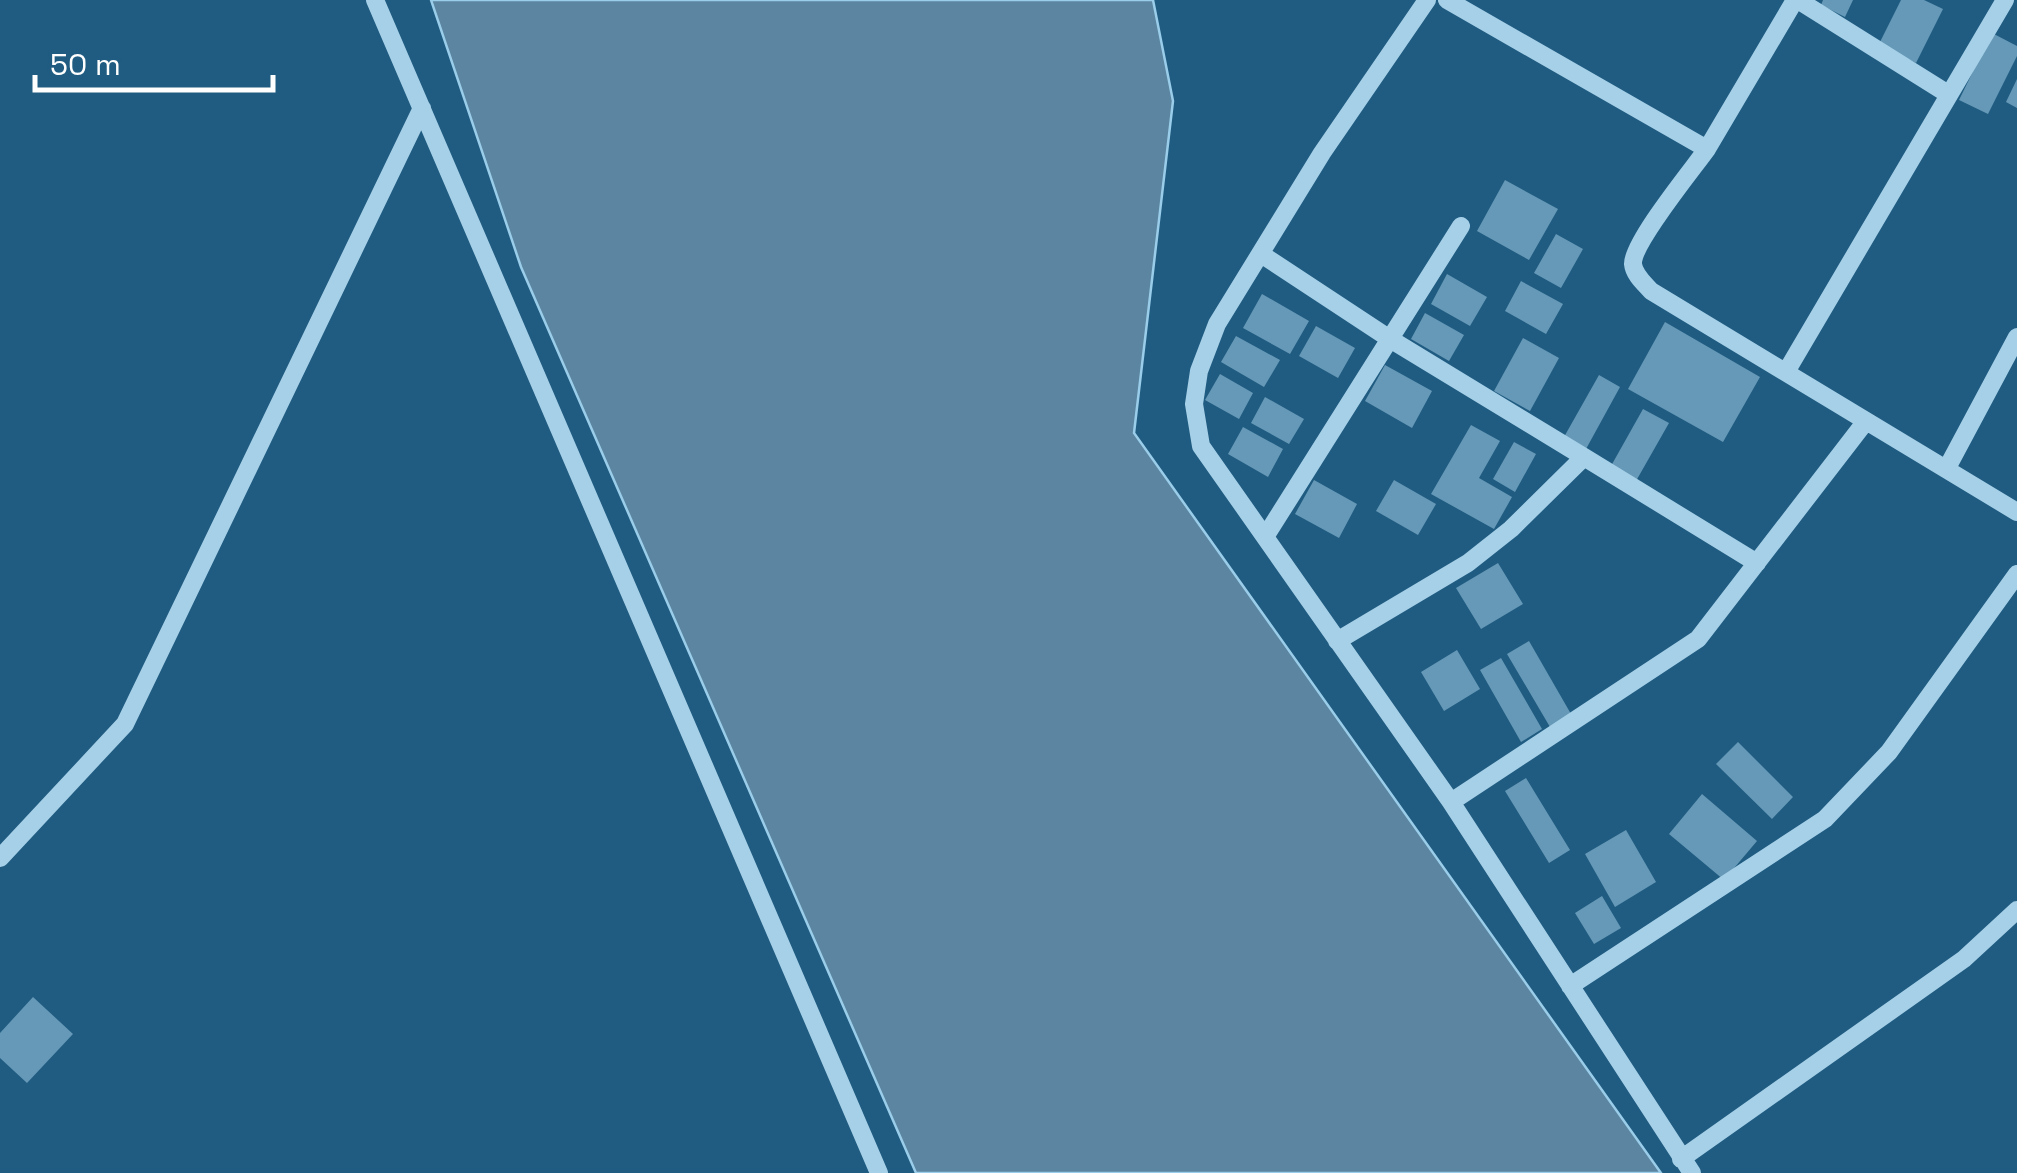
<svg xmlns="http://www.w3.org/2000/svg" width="2017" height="1173" font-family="'Space Grotesk',sans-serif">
<rect width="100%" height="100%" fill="#205c81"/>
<path fill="#5b85a0" stroke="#9acde9" stroke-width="2.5" d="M431,0H1153L1173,101L1134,433L1661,1173H916L521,267Z"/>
<path fill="#6699b7" d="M1823,0H1853L1845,17L1821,5Z
M1901,0H1924L1943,9L1916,63L1879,44Z
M1992,33L2017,46V56L1988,114L1959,100Z
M2017,79V108L2006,102Z
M1505,180L1558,209L1529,260L1477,231Z
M1556,234L1583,249L1561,288L1534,273Z
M1447,274L1487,297L1470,326L1431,304Z
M1521,281L1563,304L1546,334L1505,311Z
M1262,294L1309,321L1290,354L1243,328Z
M1425,313L1464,335L1449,361L1411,339Z
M1665,322L1760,377L1723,442L1628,389Z
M1316,326L1355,348L1338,378L1299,356Z
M1236,336L1280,360L1264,387L1221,362Z
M1523,338L1559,358L1530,411L1494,391Z
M1385,365L1432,391L1412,428L1365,401Z
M1220,374L1253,393L1239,419L1205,400Z
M1599,375L1620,387L1586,449L1564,437Z
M1265,397L1304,419L1289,444L1251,423Z
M1643,409L1669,423L1636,481L1611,466Z
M1471,425L1500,441L1479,478L1512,497L1494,529L1431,494Z
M1243,427L1283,449L1268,477L1228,454Z
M1514,442L1536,454L1515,492L1493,479Z
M1314,480L1357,504L1339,538L1295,514Z
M1394,480L1436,504L1418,535L1376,511Z
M1498,563L1523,604L1481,629L1456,588Z
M1529,641L1571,714L1550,727L1507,654Z
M1457,650L1480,689L1444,711L1421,672Z
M1501,658L1542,729L1521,742L1480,670Z
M1738,742L1793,797L1772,819L1716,764Z
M1526,778L1570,850L1549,863L1505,791Z
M1702,794L1757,841L1724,880L1669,834Z
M1626,830L1656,882L1615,907L1585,854Z
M1602,896L1621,928L1594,944L1575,913Z
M33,997L73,1034L27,1083L0,1058V1033Z"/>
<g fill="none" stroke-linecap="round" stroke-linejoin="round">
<path stroke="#a6d0e8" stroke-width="18" d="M375,0L879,1173
M1427,0L1322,153L1217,324L1199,371L1194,404L1201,446L1451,802L1692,1173
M1447,0L1707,149C1692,170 1632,243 1633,264C1634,275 1645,284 1651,291L2017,512
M1798,0L1948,94
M1707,149L1795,0
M1261,254L1390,339L1584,457
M1786,372L2005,0
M1947,468L2017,337
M1265,537L1461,226
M1337,641L1468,563L1511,529L1584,457L1757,563
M1451,802L1698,639L1866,421
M0,858L125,724L422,108
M1570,986L1825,819L1889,752L2017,574
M1681,1159L1964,959L2017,910"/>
</g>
<path d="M35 75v15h238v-15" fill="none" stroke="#ffffff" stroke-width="5"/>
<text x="50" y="75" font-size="30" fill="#ffffff" stroke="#205c81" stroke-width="8" paint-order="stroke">50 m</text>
</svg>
